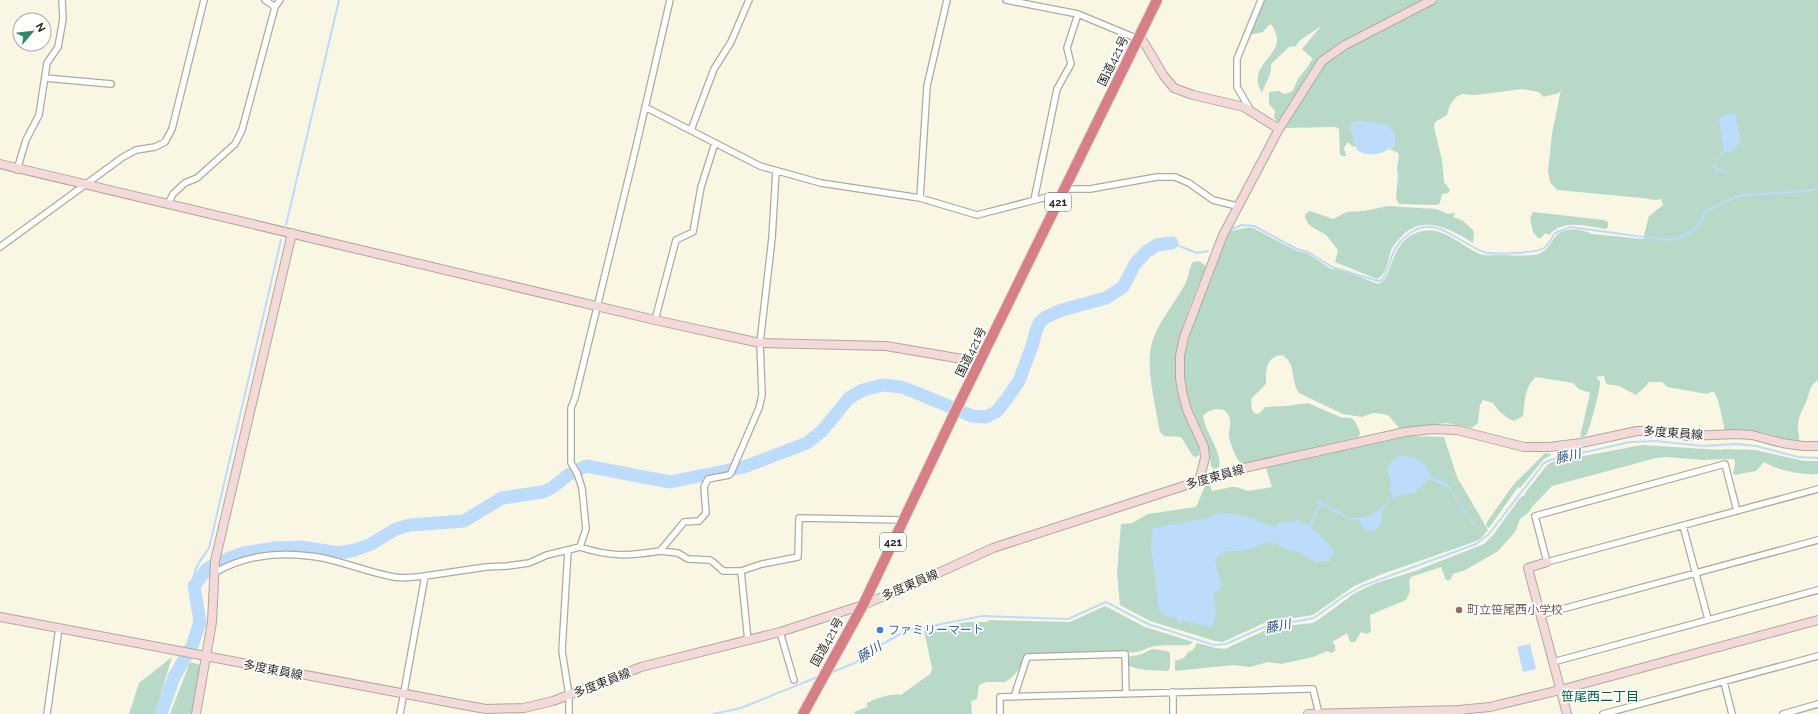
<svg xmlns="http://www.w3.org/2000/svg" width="1818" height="714" font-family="Raleway,'Noto Sans JP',sans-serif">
<rect width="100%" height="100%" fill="#f9f6e4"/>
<path fill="#b8d9c8" d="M1262,0H1818V380C1808,386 1810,395 1805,404C1802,411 1799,416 1798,424C1797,431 1800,436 1799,443L1761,432L1725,431L1718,400L1714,392H1711L1707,394L1667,387L1662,382H1648L1647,385L1636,395L1619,386L1606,384L1604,376L1596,377C1598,379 1599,380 1600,382C1601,386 1589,433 1586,435C1584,437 1582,437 1580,437L1590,393L1579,389L1573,383L1536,377C1524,387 1525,401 1523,416L1514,421C1505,417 1498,411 1493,403L1483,400L1480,405L1478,423L1472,428L1447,423L1399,428L1389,416L1383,414L1373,413L1362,417L1343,414L1299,393C1290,380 1297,364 1282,355C1265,357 1266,371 1266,384L1251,399L1252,411L1256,414L1260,413L1265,407L1286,406L1308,403L1340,417L1350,418L1354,420L1359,429L1360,434L1358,437L1244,464L1240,463C1235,456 1231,445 1229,437C1228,432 1231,426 1230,421C1229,405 1211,407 1203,416C1205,432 1223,453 1219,467L1214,469L1211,466L1209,449L1189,402L1185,389L1183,361L1191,330L1229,230C1237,232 1244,226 1253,228L1297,251L1307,253L1331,269L1342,270L1378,284C1394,279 1388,244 1416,233C1442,222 1461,248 1483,255C1488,256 1494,255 1499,255C1511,255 1527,257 1538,254C1547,251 1550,244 1555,237C1563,226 1582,229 1592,234L1643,239L1649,216L1663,205L1661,199L1655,200L1643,198L1557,190L1550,182L1548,171L1552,134L1561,89L1559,93L1543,97L1539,92L1523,89L1475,95L1462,94L1456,97L1450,105L1447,115L1435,122L1434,127L1442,160L1444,182L1450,190L1448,193L1442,194L1440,203L1437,205L1399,204L1396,198L1398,175L1397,168L1399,155L1397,152L1390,150L1395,144L1388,125L1360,121L1352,123L1351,127L1356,147L1352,146L1348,142L1344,148L1346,156H1342L1340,154L1339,129L1336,127L1283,128L1321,68L1317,61L1279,121H1276L1274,117L1275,111L1269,104V92L1279,91L1284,94L1292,92L1298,79L1309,65L1311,61L1313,59L1302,49L1321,26L1299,41L1296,46L1289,47L1271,64C1272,75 1265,83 1262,93C1246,66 1280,57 1277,37C1276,33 1274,29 1272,25H1269L1263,32L1249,35Z
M1388,206L1436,209L1448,214L1455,213L1453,217L1462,220L1474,231L1473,243C1452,230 1425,214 1403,235C1398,240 1394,244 1391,250C1388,259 1387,275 1377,279L1335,262L1338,250C1334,245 1330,240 1326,235C1318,229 1305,227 1305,214L1310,211L1333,219L1347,212L1364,211Z
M1533,212L1604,220L1608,222V227L1606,229C1588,227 1564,218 1549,235L1545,233L1541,238H1538L1533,232L1530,218Z
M1199,261L1206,266C1192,304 1169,346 1177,389C1180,408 1191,428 1199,446V455L1196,457L1193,456L1181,437L1164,436L1160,432C1156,409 1146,369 1151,347C1156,323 1176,303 1186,282C1189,275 1189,268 1193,262Z
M1410,436L1444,437L1457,477L1488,530L1480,539L1474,542L1382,574L1354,586L1313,615L1264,623L1223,642L1215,641L1150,621L1120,605L1117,573L1121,524L1132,523L1148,514L1196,507L1205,486L1210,485L1212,491L1231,487H1236L1248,491L1272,487L1266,468Z
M1642,445L1722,450L1723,449L1755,450L1804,461H1818V474C1799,475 1780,471 1764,462L1756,471L1735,475L1733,474L1735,463L1734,459L1703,460L1667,457L1656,458L1552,486L1532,507L1528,513L1520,519L1515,532L1497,552L1465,570L1453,574L1450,580H1446L1441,567L1411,577L1409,580L1410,591L1406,600L1370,615L1371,632L1366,634L1361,632L1355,642H1350L1347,633L1332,642L1335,645V651L1331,653L1327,651L1313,657L1281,664L1268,662L1250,667L1233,665L1175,671V661L1184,658L1188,652L1193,650L1197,643L1216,648L1225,649L1270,628L1312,623L1318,620L1355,593L1376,583L1415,571L1484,544L1493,535L1520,498L1526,494L1525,493L1547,465L1552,462Z
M1545,453L1551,454L1550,456L1544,459L1520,488L1518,487L1489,528L1487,527L1486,524L1489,519L1514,484Z
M1105,606L1145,627L1193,642L1189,645C1177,646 1162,644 1151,647C1142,650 1135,655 1126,651L1025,654L1021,667L1012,677L1005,682H986L979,685L977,699L971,701L972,714H855L854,712L867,707V703C878,698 890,693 901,695L930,674L932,669L931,663L924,631L966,622H987L988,620L1070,622Z
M1152,649L1167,651L1170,653V668L1168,671C1155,670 1141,671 1129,666L1128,657L1142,654Z
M172,657L155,714H129L139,683Z
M190,662L205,666L192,714H170Z"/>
<path fill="#bddbfb" d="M1730,113H1735L1741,142L1730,152H1726L1716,161L1715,165L1717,168L1730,173L1729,174L1715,170L1713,164L1724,151L1719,120L1721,117Z
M1360,121L1386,124L1395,133V144C1387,154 1367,158 1357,150L1351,127L1352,123Z
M1402,456L1412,457L1425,464L1431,477L1447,483L1476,526L1475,527L1448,487L1429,479L1414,493L1401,495L1391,500L1382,511L1381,524L1374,531L1366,530L1362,528L1360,522C1352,519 1344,517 1336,513C1330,511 1328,507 1321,505L1310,527C1316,532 1333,546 1335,553L1331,556L1330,561L1315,562L1301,553L1284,548L1273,542L1264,543L1245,551H1227L1218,556L1215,561L1221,587L1214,594L1216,612L1212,628L1182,620L1181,624L1178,623L1179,619L1163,615L1159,611L1151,546L1153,528L1203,519L1219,513H1228L1251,518L1274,527L1280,522H1290L1297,520L1308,525L1319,505L1317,502L1319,501L1351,518H1362L1369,516L1377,512L1394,496L1390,493C1395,475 1376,466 1402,456Z
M1530,644L1536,669L1523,672L1517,647Z"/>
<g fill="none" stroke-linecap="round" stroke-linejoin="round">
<path stroke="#bddbfb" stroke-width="2" d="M286,225L339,0
M1232,229L1242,225L1254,226L1297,249L1308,252L1332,267L1378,281L1382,280C1393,262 1389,248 1409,234C1436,213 1459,244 1484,252C1493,255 1537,253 1544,248C1550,244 1551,238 1555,233L1570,227L1666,240L1678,238L1691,232L1699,225L1706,211L1735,197L1746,195L1808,191L1818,188
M1172,243L1197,253L1208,251
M194,586C191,570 201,560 209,548L281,240
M830,673L855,663L868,652L906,631L982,616L1068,619L1106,602L1148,624L1214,645L1226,644L1264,627L1314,618L1343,597L1362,586L1476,544L1489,534L1544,463L1550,460L1630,442L1656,441L1703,446L1737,444L1756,446L1798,457L1818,458
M713,714L741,708L820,676"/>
<path stroke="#bddbfb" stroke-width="13" d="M161,714L174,677L192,646L200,622L194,586L207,569L222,561L243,553L275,548L300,547L339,553L355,550L371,544L396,529L410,525L464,521L502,498L543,492L553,487L568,475L586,466L670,482L744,467L807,443L822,431L849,398L863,390L883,385L901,387L917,393L972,416L986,417L996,412L1006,400L1019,381L1032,346L1036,331L1040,322L1046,317L1062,310L1106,298L1123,287L1135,264L1146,252L1157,245L1172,243"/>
<defs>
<path id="street" d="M265,0L275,7
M1006,0L1078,14L1138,39
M45,78L111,84
M645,107L760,166L821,183L920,198L977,215L1051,196L1061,197
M1251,111L1237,87V59L1261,0
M691,130L714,69L731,42L749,0
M17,170L26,140L39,115L47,63L58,47L63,19L62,0
M1065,189H1090L1157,177H1175L1189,183L1213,200L1237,206
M920,198L927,86L947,0
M1034,200L1057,89L1071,64L1067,48L1078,14
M168,204L173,194L185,183L197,178L235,144L242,130L275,7L280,0
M0,247L123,157L136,150L155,147L165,142L172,129L204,0
M655,320L676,240L693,232L701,187L715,143
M1737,511L1725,464L1535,516L1547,562L1818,489
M1683,526L1708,619
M580,547C610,557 629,556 660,551L684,522L699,521L706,513L704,487L708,479L729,475L731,473L759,408L762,395L760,343L772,238L776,171
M568,550L562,651L569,695V714
M660,551L678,553L688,559L710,560L713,562L723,571H741L748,641
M741,571L762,564L798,557L799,518L903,520
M214,573C247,554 286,551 323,558C347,563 370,573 394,577C404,579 415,577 425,576
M1540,615L1818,540
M780,632L794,680
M1553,662L1818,590
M1724,682L1732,714
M1173,692V714
M1014,697L1027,657L1125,654L1126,694
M47,714L59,628
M400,714L425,576L486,567L507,566L529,563L547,555L580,547L586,529L582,488L577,473L571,463V408L575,398L635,151L670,0
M1000,714V697L1306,689H1313L1319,714
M1603,714L1818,656
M1783,714L1818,704"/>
<path id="secondary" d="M1140,36L1164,76L1174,88L1193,95L1244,107L1279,129
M0,164L655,320L760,343L886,346L980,362
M1199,481L1205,458L1204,447L1187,410L1183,395L1180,378V356L1184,337L1223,235L1279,129L1322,61L1345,45L1432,0
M1547,562L1528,568L1567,714
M0,617L469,706L486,709L524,708L553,701L641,667L780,632L863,605L936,574L993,548L1199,481L1244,468L1405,432L1433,429L1457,430L1524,447H1549L1581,443L1637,431H1659L1688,436L1736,434L1752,435L1782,443L1803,446H1818
M196,714L212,622L215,561L292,233
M1308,714L1459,710L1490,707L1560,690L1818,620"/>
<path id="highway" d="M803,714L863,605L955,412L1157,0"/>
</defs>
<use href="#street" stroke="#aeab9b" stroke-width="8"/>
<use href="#secondary" stroke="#aeab9b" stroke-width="10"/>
<use href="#highway" stroke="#dddddc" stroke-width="12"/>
<use href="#street" stroke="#fff" stroke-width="5.5"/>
<use href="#secondary" stroke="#f3d9da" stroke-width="8"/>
<use href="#highway" stroke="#d68085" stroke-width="10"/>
</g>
<circle fill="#8d6e63" stroke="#fff" stroke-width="1.5" cx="1459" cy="610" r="4"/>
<circle fill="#3f7fe0" stroke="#fff" stroke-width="1.5" cx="880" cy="630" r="4"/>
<g text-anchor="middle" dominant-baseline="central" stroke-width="3.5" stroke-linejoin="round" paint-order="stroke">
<g fill="#fff" stroke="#6b6a66" stroke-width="1">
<rect x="1045" y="193" width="26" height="18" rx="3"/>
<rect x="880" y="533" width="26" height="18" rx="3"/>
</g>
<g font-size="11" font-weight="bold" fill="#2b2a24">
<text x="1058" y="202">421</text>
<text x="893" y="542">421</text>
</g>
<g font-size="12" fill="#2b2a24" stroke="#fff">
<text transform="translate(1113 61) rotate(-64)">国道421号</text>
<text transform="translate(971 352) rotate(-64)">国道421号</text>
<text transform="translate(1673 433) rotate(4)">多度東員線</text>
<text transform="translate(1215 477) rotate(-16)">多度東員線</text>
<text transform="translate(910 585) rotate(-23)">多度東員線</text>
<text transform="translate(827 642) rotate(-61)">国道421号</text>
<text transform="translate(273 670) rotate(11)">多度東員線</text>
<text transform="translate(602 683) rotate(-21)">多度東員線</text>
</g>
<g font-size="12" fill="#785e54" stroke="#fff" text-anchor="start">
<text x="1467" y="610">町立笹尾西小学校</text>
</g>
<g font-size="12" fill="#366cbe" stroke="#fff" text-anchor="start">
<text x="888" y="630">ファミリーマート</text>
</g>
<g font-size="13" font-style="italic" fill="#2c5680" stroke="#fff">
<text transform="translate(1568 456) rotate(-13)">藤川</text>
<text transform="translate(1278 626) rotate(-11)">藤川</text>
<text transform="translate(869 652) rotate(-32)">藤川</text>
</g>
<g font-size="13" fill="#026541" stroke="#fff">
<text x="1600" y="696">笹尾西二丁目</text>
</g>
</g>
<g transform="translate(32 32) rotate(62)"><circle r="19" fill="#ffffff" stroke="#aaaaa7"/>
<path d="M0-3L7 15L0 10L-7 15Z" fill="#2e8a61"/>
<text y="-6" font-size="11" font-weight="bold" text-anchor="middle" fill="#2b2a24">N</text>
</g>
</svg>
